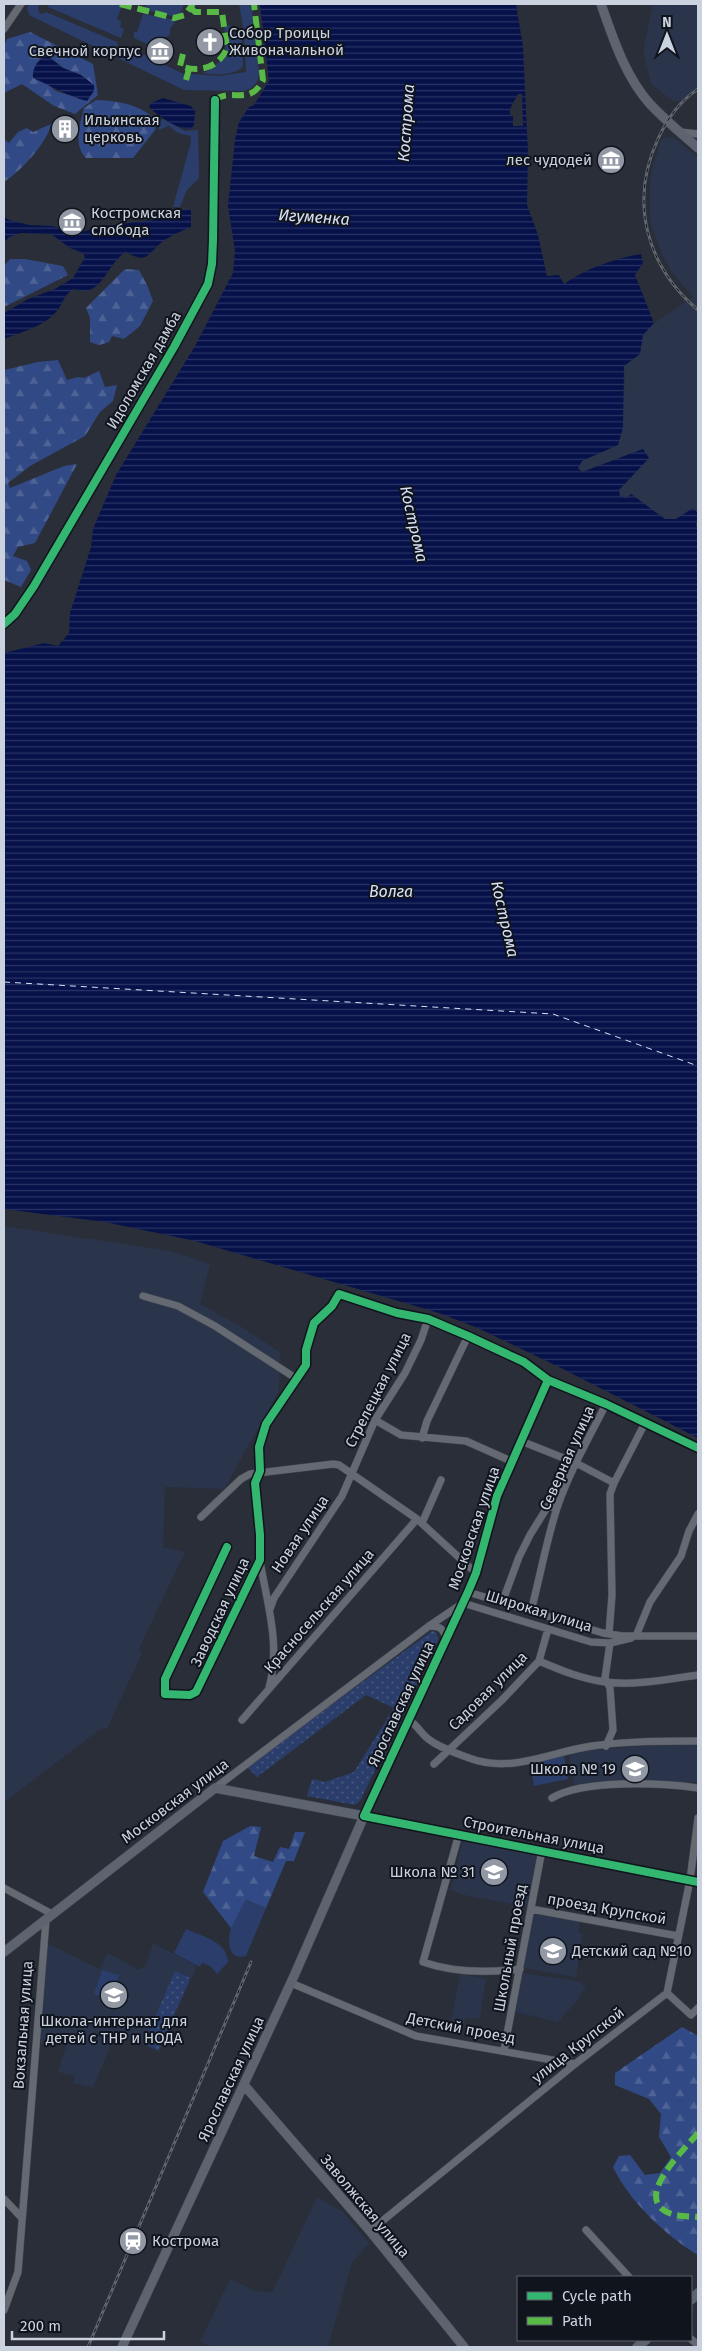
<svg xmlns="http://www.w3.org/2000/svg" width="702" height="2351" font-family="'Fira Sans',sans-serif">
<defs>
<pattern id="forest-firs" width="22" height="20" patternUnits="userSpaceOnUse" patternTransform="scale(1.25)"><rect width="22" height="20" fill="#314984"/><path d="M5 1l3.5 6h-7zM16 11l3.5 6h-7z" fill="#4e6295"/></pattern>
<pattern id="park-dots" width="8" height="8" patternUnits="userSpaceOnUse" patternTransform="scale(1.25)"><rect width="8" height="8" fill="#2b3e6b"/><path d="M2 2h.1M6 6h.1" fill="none" stroke="#485980" stroke-width="1.8" stroke-linecap="round"/></pattern>
<pattern id="water-rules" width="6" height="5" patternUnits="userSpaceOnUse" patternTransform="scale(1.25)"><rect width="6" height="5" fill="#06114a"/><path d="M0 2.5h6" fill="none" stroke="#293364"/></pattern>
</defs>
<rect width="100%" height="100%" fill="#292e39"/>
<path fill="#2a354c" d="M653,4H698V87L681,101H673L651,84L643,50Z
M670,137L675,138L698,158V513L693,508L676,519L668,520L661,518L632,494L626,498L620,496L619,490L649,458L643,449L582,472L578,468L582,461L618,445L625,381L624,366L640,354L642,335L654,323L693,297L674,275L662,255L650,222V180L653,165L662,139Z
M4,1226L171,1251L210,1264L200,1304L240,1326L280,1352L279,1391L224,1489L165,1487L163,1547L185,1552L139,1649L142,1653L107,1729L103,1727L4,1802Z
M695,1745L698,1746V1785L696,1782L574,1785L569,1755L591,1750L644,1746Z
M463,1840L537,1855L528,1907L468,1896L450,1890Z
M533,1914L580,1921L578,1933L583,1934L576,1977L523,1968Z
M47,1943L99,1969L108,1953L139,1970L146,1965L153,1943L197,1966L159,2052L116,2032L93,2088L73,2083L75,2076L58,2072L67,2043L41,2044V2019Z
M523,1973L577,1981L586,1986L576,2002L558,2022L515,2012Z
M460,1974L486,1979L480,2017L476,2019L465,2018L464,2024L451,2021Z
M317,2197L343,2212L369,2243L352,2263L328,2347H212L200,2342L230,2279L253,2290L272,2293Z"/>
<path fill="#2b3e6b" d="M29,4H40L38,8L39,13L43,14L46,12L117,42L118,47L121,48L126,46L190,77L191,74L219,76L246,72L244,32L239,4H251L259,72C259,82 254,88 244,91L184,90L29,15L27,8Z
M48,4L119,5L121,8L117,19L121,21L120,27L124,29L121,38L48,7Z
M146,4H184L180,13L172,16L145,10Z
M143,14L176,20L170,29V35L161,39L154,47L134,38V32H137Z
M230,25L232,34L242,33L243,66C236,76 214,75 203,73C224,64 230,48 224,27Z
M163,119L185,131L198,130L199,178L187,190L180,207H173L191,142V136L178,133L169,126L159,130L158,123Z
M564,1756L568,1779L534,1786L530,1762Z
M246,1898L266,1908L246,1956C228,1961 227,1941 231,1928C234,1918 241,1908 246,1898Z
M186,1929C203,1937 227,1941 228,1962L217,1974L210,1966L202,1963L200,1967L174,1953Z
M102,1970L119,1975L111,1999L94,1994Z"/>
<path fill="url(#forest-firs)" fill-rule="evenodd" d="M30,32L93,64L98,95L75,114L54,106L22,84L4,93V46L7,39ZM48,56L63,68L81,75L80,99C72,94 65,95 56,91C47,86 42,73 36,64L42,57Z
M96,100C119,101 140,104 157,121L155,130L133,158H86C73,145 80,124 84,108Z
M51,124C48,142 19,173 4,182V139L9,143L18,132L27,128L33,132Z
M10,259H25L63,266L68,275L4,307V266Z
M125,269L139,270L148,287L153,301L140,326L124,339L112,336L109,342L99,345L90,342V318L86,308Z
M58,360L67,380L78,377L84,378L99,371L105,387L117,385L113,401L100,412L85,436L30,466L8,483L10,488L64,466L77,464L35,543L18,547L13,556L27,561L31,570L21,587L4,580V370L38,362Z
M250,1826L261,1827L254,1856L273,1862L280,1847L289,1849L295,1832H305L294,1861H286L266,1908L246,1899L231,1928L203,1892L223,1841Z
M682,2027L698,2036V2255C666,2236 629,2201 613,2167L619,2156L630,2155L645,2175L660,2173L671,2157L659,2137L661,2114L649,2099L615,2085V2073Z"/>
<path fill="url(#park-dots)" d="M432,1631L436,1632L438,1640L360,1801L355,1805L307,1796L312,1779L325,1782L354,1772L394,1708L366,1695L257,1777L247,1767Z
M175,1971L190,1978L158,2050L144,2043Z"/>
<path fill="url(#water-rules)" d="M260,4H516L523,47L528,152L527,205L538,235L547,276L559,275L564,284C587,268 613,259 641,254L643,263L635,275L654,323L643,335L640,354L624,366L623,428L618,445L582,461L578,468L582,472L643,449L649,458L619,490L620,496L626,498L631,494L665,519H676L693,508L698,513L696,525L698,529V1438L561,1368L480,1329L439,1313L195,1241L105,1222L4,1209V653L44,643L58,646L69,633L70,613L91,547L93,529L116,475L195,346L233,273L235,251L228,206L235,140L239,122L249,107L254,105L269,81Z
M48,56L63,68L81,75L94,85V91L87,101C68,96 51,86 33,78C32,68 38,59 48,56Z
M163,98L191,106L195,111L194,125L191,129C178,130 158,116 149,107L151,103Z
M180,209L191,210V227C181,231 170,236 162,242C147,255 147,264 126,252C107,262 102,300 74,289C65,293 63,303 57,311C42,328 23,331 4,339V313L28,299L55,289L73,278L85,257L83,253L70,248L51,234L21,233L9,237L4,243V217L9,220L29,225L53,226L70,232H81L105,226L152,220Z"/>
<path fill="#292e39" d="M518,94H522L523,126H513V115H510V109Z"/>
<g fill="none" stroke-linecap="round" stroke-linejoin="round">
<path stroke="#d8e2f5" stroke-width="1" stroke-dasharray="6 5" stroke-linecap="butt" d="M4,982L553,1014L698,1066"/>
<defs>
<path id="minor" d="M4,29L21,4
M680,132L698,134
M4,624L15,614L34,586L174,347L208,284L212,264L213,240L215,100
M143,1296L178,1306L215,1326L297,1379
M548,1380L497,1496L476,1573L468,1592L364,1816L698,1882
M375,1420L401,1435L466,1441L511,1461
M422,1438L427,1421L468,1336
M521,1441L576,1463L614,1483
M201,1517L241,1479L250,1474L333,1464L339,1465L417,1519L476,1573
M422,1523L441,1480
M227,1547L165,1679V1694L190,1695L196,1692L260,1560V1535L255,1483L260,1471L259,1447L266,1424L306,1365V1350L314,1323L332,1306L339,1294L397,1313L428,1319L468,1336L524,1362L548,1380L606,1404L698,1448
M260,1561C267,1604 281,1644 269,1688
M468,1592L603,1633L622,1636H698
M463,1603L591,1642L610,1643L631,1638
M502,1603L519,1557L530,1535L548,1506L557,1508
M270,1609L274,1598L342,1496L375,1420L405,1373L421,1340L428,1319
M531,1611C540,1577 546,1542 557,1508C569,1472 589,1438 606,1404
M430,1626C440,1626 444,1629 446,1639
M609,1634L612,1595L610,1494L614,1483L645,1423
M636,1636L650,1602L681,1556L689,1531L698,1514
M539,1661C560,1670 582,1679 605,1682C635,1686 669,1679 698,1675
M242,1720L417,1519
M409,1720C417,1725 420,1732 427,1738C438,1747 455,1753 469,1758C511,1774 550,1752 592,1746C627,1741 663,1741 698,1741
M606,1746L613,1730L610,1688L605,1678L610,1643
M434,1764L502,1700L539,1661L548,1629
M215,1788L429,1626L463,1603
M552,1798C584,1779 661,1783 698,1788
M459,1834L423,1962C454,1973 487,1973 520,1969
M4,1888L52,1914
M531,1909L678,1936
M291,1983L416,2036L575,2064
M667,1993L691,2015L698,2008
M504,2050L542,1850
M4,2199L22,2218
M586,2230L629,2277
M370,2231L575,2064L667,1993L690,1880L698,1818
M4,2310L18,2272L46,1920
M691,2339L698,2345"/>
<path id="major" d="M601,4C613,38 625,76 650,104C665,120 682,134 698,148
M4,1952L215,1788L364,1816L294,1976L122,2347
M244,2085L370,2231L464,2347
M691,2300L698,2293
M637,2347L646,2340"/>
</defs>
<use href="#minor" stroke="#474b55" stroke-width="8"/>
<use href="#major" stroke="#474b55" stroke-width="10"/>
<use href="#minor" stroke="#656a72" stroke-width="7"/>
<use href="#major" stroke="#5d6470" stroke-width="9"/>
<defs>
<path id="rail" d="M698,89C680,101 667,119 658,139C629,201 646,266 698,310
M88,2347L251,1962"/>
</defs>
<use href="#rail" stroke="#60646d" stroke-width="3"/>
<use href="#rail" stroke="#10141d" stroke-width="1" stroke-dasharray="4" stroke-linecap="butt"/>
<path stroke="#58b947" stroke-width="6" stroke-dasharray="12 6" stroke-linecap="butt" d="M120,4L174,18L185,15L193,4
M183,54L180,66C199,73 219,68 227,48L222,12H195L192,9
M186,80L189,69
M215,100C231,87 250,107 263,80L254,4
M698,2133C685,2149 634,2196 667,2212C677,2217 688,2216 698,2217"/>
<defs>
<path id="cycleway" d="M4,624L15,614L34,586L174,347L208,284L212,264L213,240L215,100
M548,1380L497,1496L476,1573L468,1592L364,1816L698,1882
M227,1547L165,1679V1694L190,1695L196,1692L260,1560V1535L255,1483L260,1471L259,1447L266,1424L306,1365V1350L314,1323L332,1306L339,1294L397,1313L428,1319L468,1336L524,1362L548,1380L606,1404L698,1448"/>
</defs>
<use href="#cycleway" stroke="#10141d" stroke-width="11"/>
<use href="#cycleway" stroke="#33b770" stroke-width="8"/>
</g>
<defs>
<symbol id="church-disc" viewBox="-11 -11 22 22"><circle r="9.5" fill="#9299a5" stroke="#10141d"/><path d="M-1.2-6h2.4v3.5h3.3v2.4h-3.3V6h-2.4V-.1h-3.3v-2.4h3.3Z" fill="#fff"/></symbol>
<symbol id="museum-disc" viewBox="-11 -11 22 22"><circle r="9.5" fill="#9299a5" stroke="#10141d"/><path d="M0-6L6-3V-2H-6V-3ZM-5-1h2V3h-2ZM-1-1h2V3h-2ZM3-1h2V3H3ZM-6 4H6V6H-6Z" fill="#fff"/></symbol>
<symbol id="building-disc" viewBox="-11 -11 22 22"><circle r="9.5" fill="#9299a5" stroke="#10141d"/><path d="M-4-6H4V6H1V3H-1V6H-4ZM-2.5-4.3h1.7v1.8h-1.7ZM.8-4.3h1.7v1.8H.8ZM-2.5-1h1.7V.8h-1.7ZM.8-1h1.7V.8H.8Z" fill="#fff"/></symbol>
<symbol id="school-disc" viewBox="-11 -11 22 22"><circle r="9.5" fill="#9299a5" stroke="#10141d"/><path d="M0-5L7-2L0 1L-7-2ZM-4 1L0 2.5L4 1V4Q0 6-4 4Z" fill="#fff"/></symbol>
<symbol id="station-disc" viewBox="-11 -11 22 22"><circle r="9.5" fill="#9299a5" stroke="#10141d"/><path d="M-3-6H3Q5-6 5-4V2Q5 4 3 4L4.5 6H3L1.5 4h-3L-3 6H-4.5L-3 4Q-5 4-5 2V-4Q-5-6-3-6ZM-3.5-4v3h7v-3ZM-3.5 1v1.5H-2V1ZM2 1v1.5H3.5V1Z" fill="#fff"/></symbol>
</defs>
<g fill-rule="evenodd">
<use href="#church-disc" x="194" y="26" width="32" height="32"/>
<use href="#museum-disc" x="144" y="35" width="32" height="32"/>
<use href="#building-disc" x="49" y="113" width="32" height="32"/>
<use href="#museum-disc" x="595" y="144" width="32" height="32"/>
<use href="#museum-disc" x="56" y="206" width="32" height="32"/>
<use href="#school-disc" x="619" y="1753" width="32" height="32"/>
<use href="#school-disc" x="478" y="1856" width="32" height="32"/>
<use href="#school-disc" x="537" y="1935" width="32" height="32"/>
<use href="#school-disc" x="98" y="1979" width="32" height="32"/>
<use href="#station-disc" x="117" y="2225" width="32" height="32"/>
</g>
<g text-anchor="middle" dominant-baseline="central" stroke-width="4" stroke-linejoin="round" paint-order="stroke">
<g font-size="15" fill="#cbd2df" stroke="#10141d" text-anchor="start">
<text x="229" y="33">Собор Троицы<tspan x="229" dy="17">Живоначальной</tspan></text>
<text x="141" y="51" text-anchor="end">Свечной корпус</text>
<text x="84" y="120">Ильинская<tspan x="84" dy="17">церковь</tspan></text>
<text x="592" y="160" text-anchor="end">лес чудодей</text>
<text x="91" y="213">Костромская<tspan x="91" dy="17">слобода</tspan></text>
<text x="616" y="1769" text-anchor="end">Школа № 19</text>
<text x="475" y="1872" text-anchor="end">Школа № 31</text>
<text x="572" y="1951">Детский сад №10</text>
<text x="114" y="2021" text-anchor="middle">Школа-интернат для<tspan x="114" dy="17">детей с ТНР и НОДА</tspan></text>
<text x="152" y="2241">Кострома</text>
</g>
<g font-size="15" fill="#cbd2df" stroke="#10141d">
<text transform="translate(144 370) rotate(-60)">Идоломская дамба</text>
<text transform="translate(378 1390) rotate(-63)">Стрелецкая улица</text>
<text transform="translate(567 1458) rotate(-66)">Северная улица</text>
<text transform="translate(474 1528) rotate(-71)">Московская улица</text>
<text transform="translate(300 1534) rotate(-56)">Новая улица</text>
<text transform="translate(319 1611) rotate(-49)">Красносельская улица</text>
<text transform="translate(539 1611) rotate(17)">Широкая улица</text>
<text transform="translate(220 1612) rotate(-65)">Заводская улица</text>
<text transform="translate(488 1691) rotate(-45)">Садовая улица</text>
<text transform="translate(401 1704) rotate(-65)">Ярославская улица</text>
<text transform="translate(175 1801) rotate(-37)">Московская улица</text>
<text transform="translate(534 1835) rotate(11)">Строительная улица</text>
<text transform="translate(607 1909) rotate(10)">проезд Крупской</text>
<text transform="translate(510 1948) rotate(-80)">Школьный проезд</text>
<text transform="translate(23 2025) rotate(-86)">Вокзальная улица</text>
<text transform="translate(461 2028) rotate(11)">Детский проезд</text>
<text transform="translate(578 2045) rotate(-38)">улица Крупской</text>
<text transform="translate(231 2079) rotate(-65)">Ярославская улица</text>
<text transform="translate(365 2206) rotate(50)">Заволжская улица</text>
</g>
<g font-size="16" font-style="italic" fill="#d8e2f5" stroke="#10141d">
<text transform="translate(406 123) rotate(-86)">Кострома</text>
<text transform="translate(314 217) rotate(4)">Игуменка</text>
<text transform="translate(414 524) rotate(77)">Кострома</text>
<text x="391" y="891">Волга</text>
<text transform="translate(505 919) rotate(77)">Кострома</text>
</g>
</g>
<rect width="702" height="2351" fill="none" stroke="#cbd2df" stroke-width="10"/>
<rect x="517" y="2276" width="175" height="65" fill="#10141d" stroke="#5b606b"/>
<rect x="527" y="2292" width="25" height="8" fill="#33b770" stroke="#5b606b"/>
<text x="562" y="2301" font-size="15" fill="#cbd2df">Cycle path</text>
<rect x="527" y="2317" width="25" height="8" fill="#58b947" stroke="#5b606b"/>
<text x="562" y="2326" font-size="15" fill="#cbd2df">Path</text>
<g transform="translate(667 35)" stroke="#10141d" stroke-width="4" paint-order="stroke">
<path d="M0-4L9 19L0 12L-9 19Z" fill="#cbd2df"/>
<text y="-8" font-size="14" font-weight="bold" text-anchor="middle" fill="#cbd2df">N</text>
</g>
<path d="M12 2331v8h152v-8" fill="none" stroke="#cbd2df" stroke-width="2.5"/>
<text x="20" y="2331" font-size="15" fill="#cbd2df" stroke="#10141d" stroke-width="4" paint-order="stroke">200 m</text>
</svg>
